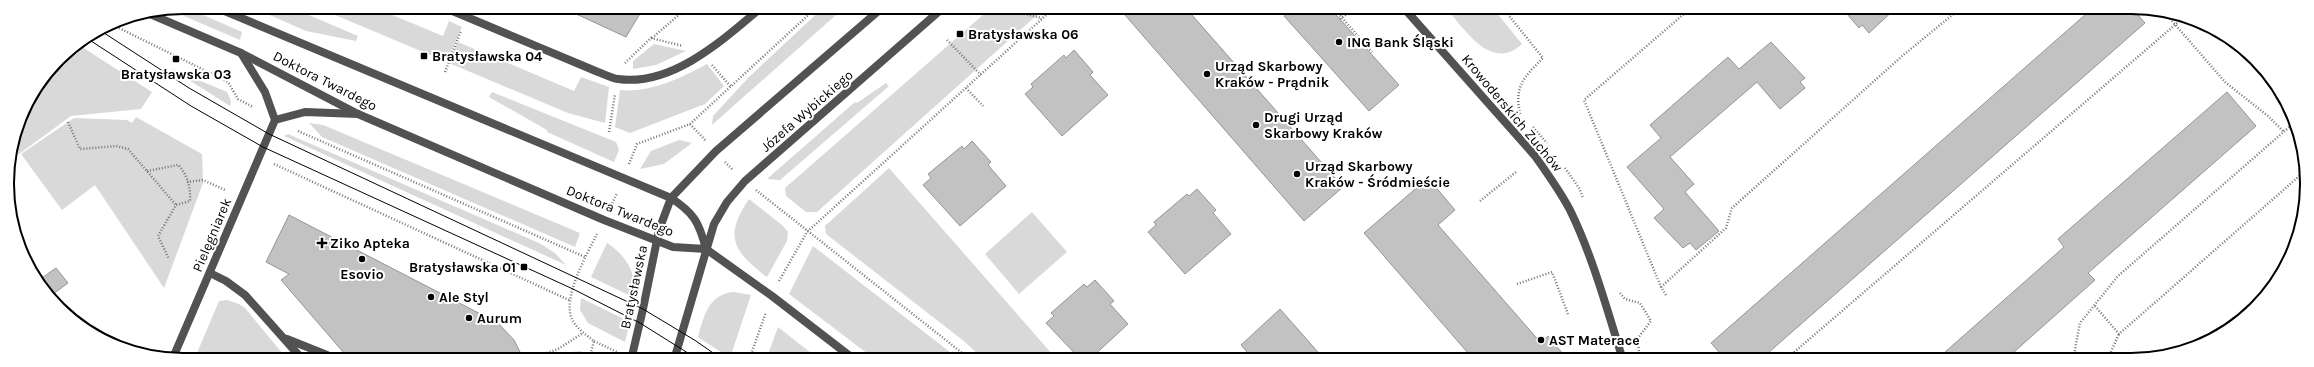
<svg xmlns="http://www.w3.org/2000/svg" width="2314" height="367" font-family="Karla,sans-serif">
<rect width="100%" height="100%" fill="#fff"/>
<path fill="#d9d9d9" d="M185,7L242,32L240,40L170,10Z
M265,7H290L358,36L356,41L306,31L263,12Z
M316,7H373L443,36L449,21L462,27L447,62Z
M824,7H845L712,125L713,116L749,77Z
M992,7H1046L817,212H806L786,196L785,188Z
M1445,7H1492L1522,44C1491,73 1464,28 1445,7Z
M458,42L574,91L581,77L609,87L605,123L568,113L449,63Z
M654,44L686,51L656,65L633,69V61Z
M79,45L152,92L141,109L71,116L19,154L12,153L21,116L59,59Z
M707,64L724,86L705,104L630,133L615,127L620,90C651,93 681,78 707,64Z
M170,68L227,92L231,101L230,106Z
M886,83L889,86L780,180L767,179L855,102L857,103Z
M492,92L616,142L619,150L614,162L547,132V130L489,97Z
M136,117L202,154L203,183L164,288L95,185L62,210L21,154L74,118L127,120L132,123Z
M309,123L323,125L580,233L575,247L322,137Z
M288,134L539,243L555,253L566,265L284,136Z
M679,140L692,143L664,164L640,169L651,151Z
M889,168L1053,355L1057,360H984L965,342L826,234L825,226Z
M749,199L782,225L788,232L787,241L767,277C734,252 723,237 749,199Z
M1032,212L1067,252L1019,294L985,254Z
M607,243C627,256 637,274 635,298L591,277Z
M813,246L950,352L958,360H876L789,294Z
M734,292L751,295L730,358L698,337C704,315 709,294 734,292Z
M581,298L630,322L625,342L588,323L580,310Z
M227,300L239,304L245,308L288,360H194L219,301Z
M778,327L820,360H766Z
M581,351L583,354L582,360H555L553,354Z"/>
<path fill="#c2c2c2" stroke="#969696" d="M561,7H644L626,37Z
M1118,7H1185L1343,187L1304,221Z
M1295,7H1329L1399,85L1369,111L1284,16Z
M1841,7H1897L1869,33L1862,25L1859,28Z
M2094,7H2131L2145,23L1760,360H1726L1711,343Z
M1771,42L1805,78L1800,82L1805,88L1780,109L1757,82L1670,157L1694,184L1685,192L1719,231L1696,250L1690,243L1683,248L1654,218L1664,209L1627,167L1661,138L1650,125L1697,84L1728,57L1739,69Z
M1074,50L1093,72L1090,75L1108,95L1062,136L1025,94L1033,87L1031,84L1064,55L1066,58Z
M2227,92L2256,126L2088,273L2095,280L2005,360H1936L2064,247L2058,239Z
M972,141L991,162L988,165L1006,186L960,226L923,185L931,178L928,174L962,146L964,149Z
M1428,178L1455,210L1438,225L1541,343L1548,336L1568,360H1474L1364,233Z
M1197,189L1216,210L1213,213L1231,234L1185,274L1148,232L1156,225L1154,222L1187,194L1189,196Z
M289,215L498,323L514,340L524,360H350L281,280L289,274L266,262Z
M56,268L68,283L49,297L39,280Z
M1095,280L1114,301L1110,304L1128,324L1089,360H1081L1046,323L1054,316L1051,313L1084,284L1087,287Z
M1280,309L1325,360H1254L1241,345Z"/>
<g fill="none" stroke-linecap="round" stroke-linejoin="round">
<path stroke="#747474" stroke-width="2.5" stroke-dasharray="1 2" stroke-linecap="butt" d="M998,7L1042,18
M1502,7L1543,58C1524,77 1514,86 1520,114
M1336,11L1372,52
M1189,13L1196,7
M2166,14L2225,82L2268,116L2284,132
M1340,19L1356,7
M111,24L228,82L238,99L253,107
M652,38L688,7
M947,40L981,75
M625,63L651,38L683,46
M712,65L731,87
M445,72L461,31
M966,88L983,106
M68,122L80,149L116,146L128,149L176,205
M690,124L706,141
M1533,127L1547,143
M298,131L585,257
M609,132L615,94
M725,162L733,170
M274,164L569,300
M629,164L637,144L690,124L817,7
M1565,168L1579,188L1583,198
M147,171L178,165C187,173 191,188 190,201L176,205L158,236L169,259
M187,182L203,180L225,190
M756,190L971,360
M1480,201L1516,172
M611,206L617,193
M779,281L807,232L1055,7
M1517,284L1552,272L1568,314
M1661,287L1726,228L1732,208L1901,57L1962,7
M1620,293L1625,299L1640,303L1651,321L1638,338L1639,353
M1666,295L1661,287L1584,100L1692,7
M2095,306L2119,334L2304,172
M594,341L617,352
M544,354L558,349L583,333
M589,360L594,341C586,335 576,328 572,319C562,298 587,254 597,234
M749,360L766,312
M1785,360L2183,18
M2073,360L2080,323L2118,276L2295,122
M2107,360L2119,334"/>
<path stroke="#525252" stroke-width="8" d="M706,249L772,296L855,360
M210,273L226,281L245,295L303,360
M287,339L327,355L331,360"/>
<path stroke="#525252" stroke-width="8" d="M443,7L598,72C604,74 611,78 618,79C672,87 724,39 762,7
M275,120L305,112L358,114
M172,360L275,120L265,92L241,53"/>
<path stroke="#525252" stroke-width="8" d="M215,7L671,198C694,213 699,222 706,249
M1403,7L1535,156C1547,173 1560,191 1570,210C1593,257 1607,310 1623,360
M150,14L241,53L358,114L604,220L673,247L706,249
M631,360L643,309L659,230L671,198L716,151L883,7
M674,360L714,224L727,202L745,181L944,7"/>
<path stroke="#000" stroke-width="1" d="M101,31L189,88L269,134L643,309L696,341L723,360
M88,39L191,106L263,147L573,289L640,323L699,360"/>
</g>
<g fill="#000" stroke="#fff" stroke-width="1.5">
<rect x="956" y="30" width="8" height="8" rx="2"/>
<circle cx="1339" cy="42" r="4"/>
<rect x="420" y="52" width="8" height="8" rx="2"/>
<rect x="172" y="55" width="8" height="8" rx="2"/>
<circle cx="1207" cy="74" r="4"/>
<circle cx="1256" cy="125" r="4"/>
<circle cx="1297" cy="174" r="4"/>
<path d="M320 237h4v4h4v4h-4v4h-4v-4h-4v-4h4z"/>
<circle cx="362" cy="259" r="4"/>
<rect x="520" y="263" width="8" height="8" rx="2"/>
<circle cx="431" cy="297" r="4"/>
<circle cx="469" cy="318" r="4"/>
<circle cx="1541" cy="340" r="4"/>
</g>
<g text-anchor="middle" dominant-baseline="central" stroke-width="4" stroke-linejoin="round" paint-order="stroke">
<g font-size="14" font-weight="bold" fill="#000" stroke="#fff" text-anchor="start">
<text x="968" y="34">Bratysławska 06</text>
<text x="1347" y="42">ING Bank Śląski</text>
<text x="432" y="56">Bratysławska 04</text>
<text x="1215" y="66">Urząd Skarbowy<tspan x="1215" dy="16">Kraków - Prądnik</tspan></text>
<text x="176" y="74" text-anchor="middle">Bratysławska 03</text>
<text x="1264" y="117">Drugi Urząd<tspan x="1264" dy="16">Skarbowy Kraków</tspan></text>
<text x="1305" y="166">Urząd Skarbowy<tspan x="1305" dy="16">Kraków - Śródmieście</tspan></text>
<text x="330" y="243">Ziko Apteka</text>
<text x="516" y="267" text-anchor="end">Bratysławska 01</text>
<text x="362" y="274" text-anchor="middle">Esovio</text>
<text x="439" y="297">Ale Styl</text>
<text x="477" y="318">Aurum</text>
<text x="1549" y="340">AST Materace</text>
</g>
<g font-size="14" fill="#000" stroke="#fff">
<text transform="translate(325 81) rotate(27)">Doktora Twardego</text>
<text transform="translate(807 111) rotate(-41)">Józefa Wybickiego</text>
<text transform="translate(1512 113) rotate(50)">Krowoderskich Zuchów</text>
<text transform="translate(620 211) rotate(22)">Doktora Twardego</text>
<text transform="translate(212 235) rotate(-67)">Pielęgniarek</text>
<text transform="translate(634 287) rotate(-78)">Bratysławska</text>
</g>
</g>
<path d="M0 0H2314V367H0ZM183 14H2131A169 169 0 0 1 2300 183V184A169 169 0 0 1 2131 353H183A169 169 0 0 1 14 184V183A169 169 0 0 1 183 14Z" fill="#fff" fill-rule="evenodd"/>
<path fill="none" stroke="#000" stroke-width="2" d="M183 14H2131A169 169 0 0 1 2300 183V184A169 169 0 0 1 2131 353H183A169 169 0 0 1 14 184V183A169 169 0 0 1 183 14Z"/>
</svg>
